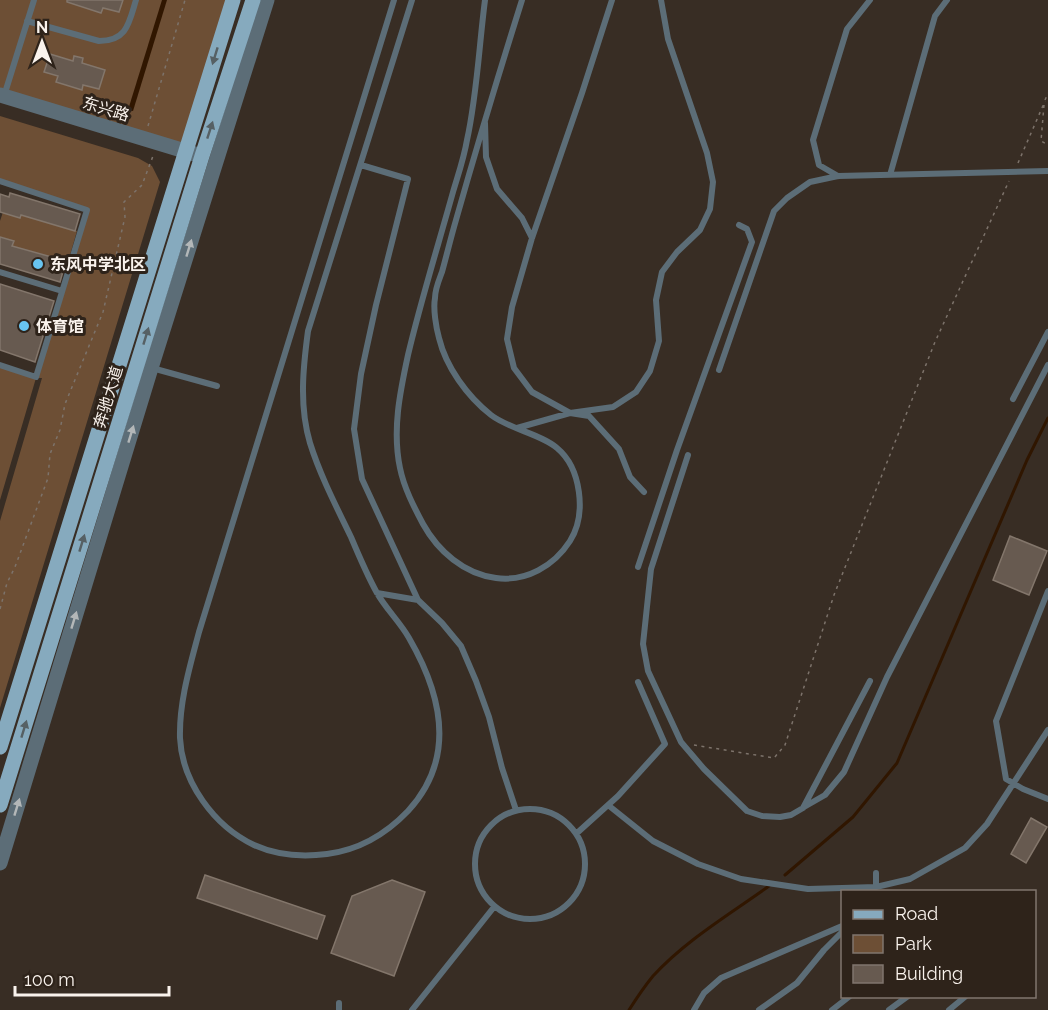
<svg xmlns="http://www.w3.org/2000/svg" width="1048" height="1010" font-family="Raleway,'Noto Sans SC',sans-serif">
<rect width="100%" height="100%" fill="#382d24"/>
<path fill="#6d4f35" d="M0,0H233L186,151L0,95Z
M0,116L138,158L152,166L160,182L0,708V521L42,378H36L0,500V365L36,377L87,210L0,181Z
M3,212L20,218L21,215L77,231L68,262L12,246L14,241L0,237V221Z"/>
<path fill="#301600" d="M162,0H167L133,111L128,110Z"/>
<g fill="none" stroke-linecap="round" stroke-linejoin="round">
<path stroke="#301600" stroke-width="3" d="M785,875L853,817L897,763L1027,460L1048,418
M629,1010C636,999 644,987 653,976C686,940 730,914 769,886"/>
</g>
<path fill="#675a50" stroke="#83766b" stroke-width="1.5" d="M67,0H123L119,12L103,8L101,13L67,2Z
M50,54L73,61L74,56L83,58L82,63L105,70L99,89L83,85L82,90L56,82L58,76L44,72Z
M10,193L80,214L75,231L21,215L20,218L0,212V194L9,197Z
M0,237L14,241L12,246L66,261L60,282L0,264Z
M0,284L54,301L35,362L0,350Z
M1010,536L1047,551L1029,595L993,580Z
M1031,818L1047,827L1026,863L1011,854Z
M205,875L325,916L317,939L197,898Z
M392,880L425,892L394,976L331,953L352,896Z"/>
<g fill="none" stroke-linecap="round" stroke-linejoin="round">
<path stroke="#7d736b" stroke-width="1.5" stroke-dasharray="3 4.5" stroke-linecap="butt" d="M1045,100L1048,93
M1044,105L1041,141L1048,145
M148,126L185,0
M1018,163L1045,101
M0,609L7,583L15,567L48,478L50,454L60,430L65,404L103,312L125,217L124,202L142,185L153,156
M694,745L774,758L785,745L834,595L935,342L1009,181"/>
<path stroke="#5c6d77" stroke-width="6" d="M394,0L199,632C190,666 179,702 180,738C182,782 214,826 254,845C276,855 303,857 327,854C359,850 386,834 408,811C457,758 442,695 409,638C400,622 386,609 377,593C367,575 359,556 351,537C336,506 320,475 310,443C299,406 303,368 308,331L412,0
M485,0C479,46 477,95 467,140C464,158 458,175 453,192C438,246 421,300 408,355C400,392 392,430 400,468C404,488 414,507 423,524C438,551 464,574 496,578C526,582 554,566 570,541C587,514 581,468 557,448C541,434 509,429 491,415C467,396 446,367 439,338C436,327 433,309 435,298C435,289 439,280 442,272C447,254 451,237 456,220C477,146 499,73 522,0
M612,0L582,93L532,238L512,307L507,339L514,368L532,392L570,413L613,407L636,392L650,371L659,341L656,300L662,272L677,252L700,230L710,209L713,182L707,153L668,39L661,0
M27,21L99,41C127,41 129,23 136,0
M4,96L34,0
M485,123L486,157L497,189L522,218L532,238
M361,165L408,179L376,305L361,374L354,429L362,479L418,600
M890,175L935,16L947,0
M838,176L819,165L813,140L847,29L870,0
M0,181L87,210L36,377L0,365
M0,272L62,291
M152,368L217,386
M719,370L774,211L787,198L810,182L838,176L1048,171
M1013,399L1048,332
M517,428L570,413L589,416L619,449L630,477L644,492
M688,455L651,569L643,644L648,671L681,742L704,769L747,811L762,816L780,817L791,815L803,808L870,681
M638,567L677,450L752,242L747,229L739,225
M1048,591L996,721L1006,779L1023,789L1048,799
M377,593L418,600L442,623L461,646L476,681L489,717L502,768L516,810
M608,805L653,841L698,864L741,879L808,889L876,887L910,879L965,848L987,824L1048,730
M804,807L825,795L844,772L887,677L1048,365
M475 864a55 55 0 1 1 110 0a55 55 0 1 1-110 0Z
M577,833L618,796L665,744L638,682
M876,873V891
M339,1010V1003
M412,1010L494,907
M694,1010L704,993L721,978L842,926
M759,1010L797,983L824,950L842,932
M832,1010L850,996
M889,1010L908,996
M949,1010L966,996"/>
<path stroke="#5c6d77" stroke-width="15" d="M0,95L198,155
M0,863L151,368L267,0"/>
<path stroke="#86aabe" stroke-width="15" d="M0,747L233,0
M0,805L202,156L253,0"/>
</g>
<defs><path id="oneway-solid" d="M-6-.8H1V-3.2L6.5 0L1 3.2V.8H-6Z" transform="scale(1.5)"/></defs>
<g fill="#566064">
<use href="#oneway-solid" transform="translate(215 56) rotate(107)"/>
<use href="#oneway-solid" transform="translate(210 130) rotate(-72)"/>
<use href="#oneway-solid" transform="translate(146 336) rotate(-73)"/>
<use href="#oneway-solid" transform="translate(82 543) rotate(-73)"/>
<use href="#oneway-solid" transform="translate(24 729) rotate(-73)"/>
</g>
<g fill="#b3b7b8">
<use href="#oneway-solid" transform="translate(189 248) rotate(-73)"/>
<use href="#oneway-solid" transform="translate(131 434) rotate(-73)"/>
<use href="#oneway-solid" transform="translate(74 620) rotate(-73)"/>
<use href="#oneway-solid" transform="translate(17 807) rotate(-73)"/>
</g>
<g fill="#68c4f0" stroke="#2e231a" stroke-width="2">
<circle cx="38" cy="264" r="6"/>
<circle cx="24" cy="326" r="6"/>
</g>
<g text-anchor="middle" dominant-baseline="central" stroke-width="6" stroke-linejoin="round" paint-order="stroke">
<g font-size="16" fill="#faf3ed" stroke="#2e231a">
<text transform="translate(106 109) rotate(17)">东兴路</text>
<text transform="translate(108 397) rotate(-73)">奔驰大道</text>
</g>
<g font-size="16" font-weight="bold" fill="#faf3ed" stroke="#2e231a" text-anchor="start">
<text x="50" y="264">东风中学北区</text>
<text x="36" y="326">体育馆</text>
</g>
</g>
<rect x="841" y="890" width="195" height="108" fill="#2e231a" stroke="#80766e" stroke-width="1.5"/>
<rect x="853" y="910" width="30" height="9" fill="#86aabe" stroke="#80766e" stroke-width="1.5"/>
<text x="895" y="920" font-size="18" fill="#faf3ed">Road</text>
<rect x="853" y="935" width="30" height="18" fill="#6d4f35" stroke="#80766e" stroke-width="1.5"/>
<text x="895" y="950" font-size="18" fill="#faf3ed">Park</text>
<rect x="853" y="965" width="30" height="18" fill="#675a50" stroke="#80766e" stroke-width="1.5"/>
<text x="895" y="980" font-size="18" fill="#faf3ed">Building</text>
<g transform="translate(42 42)" stroke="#2e231a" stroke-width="4.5" paint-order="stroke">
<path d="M0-4.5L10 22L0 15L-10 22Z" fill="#faf3ed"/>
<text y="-9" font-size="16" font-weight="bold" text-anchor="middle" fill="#faf3ed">N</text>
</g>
<path d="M15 986v9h154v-9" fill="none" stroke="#faf3ed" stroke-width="3"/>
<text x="24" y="986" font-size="18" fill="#faf3ed" stroke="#2e231a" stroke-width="4.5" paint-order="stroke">100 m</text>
</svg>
